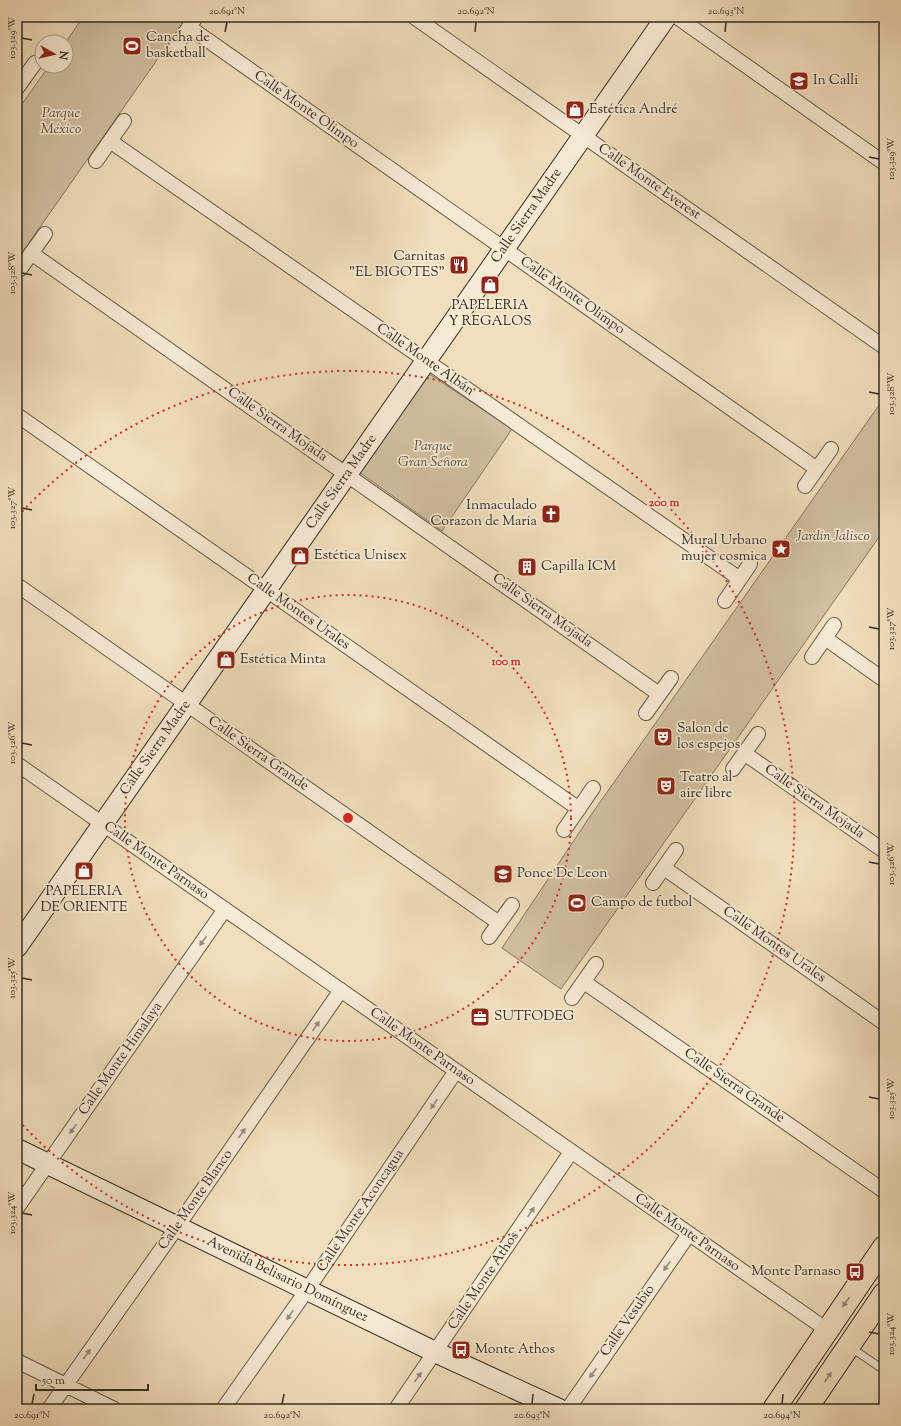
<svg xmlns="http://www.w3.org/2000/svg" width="901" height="1426" font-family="'Sorts Mill Goudy',serif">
<rect width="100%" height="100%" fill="#f1debc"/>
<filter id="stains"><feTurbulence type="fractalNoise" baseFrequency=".005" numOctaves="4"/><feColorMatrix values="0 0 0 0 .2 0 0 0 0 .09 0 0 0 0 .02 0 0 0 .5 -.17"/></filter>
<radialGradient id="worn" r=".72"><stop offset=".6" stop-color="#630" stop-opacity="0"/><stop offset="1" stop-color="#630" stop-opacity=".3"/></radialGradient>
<path fill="#d1c0a2" stroke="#837662" d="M83,17H187L17,260V111L49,66H66V42Z
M428,373L512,429L442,531L359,472Z
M884,398V530L561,989L502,948L591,815Z"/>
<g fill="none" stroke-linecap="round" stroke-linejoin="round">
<defs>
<path id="lane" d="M850,1347L884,1370"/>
<path id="street" d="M414,17L884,347
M677,17L884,163
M189,27L817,469
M176,46L196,17
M17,88L35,63
M110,141L740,579
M96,161L124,121
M31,253L659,694
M20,269L45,234
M17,415L579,809
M805,486L831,449
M17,585L499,923
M725,601L750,564
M825,638L884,680
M812,657L834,625
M646,713L671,678
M744,753L884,851
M17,764L827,1330
M733,769L758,734
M564,830L593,788
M664,868L884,1023
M653,883L676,850
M489,937L512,905
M584,982L884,1191
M572,998L596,964
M17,1208L225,909
M17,1361L114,1409
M49,1409L177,1227L341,990
M223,1409L307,1290L456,1071
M396,1409L571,1152
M568,1409L689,1234"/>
<path id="secondary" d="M17,947L666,17
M17,1149L435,1352L559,1409"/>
<path id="primary" d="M774,1409L884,1247
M806,1409L884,1294"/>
</defs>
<use href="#lane" stroke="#645849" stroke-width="9"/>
<use href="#street" stroke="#645849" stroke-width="16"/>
<use href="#secondary" stroke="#352c23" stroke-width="22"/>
<use href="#primary" stroke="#352c23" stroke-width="24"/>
<use href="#lane" stroke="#f6ead3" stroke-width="7"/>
<use href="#street" stroke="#f6ead3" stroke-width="14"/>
<use href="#secondary" stroke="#f6ead3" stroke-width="20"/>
<use href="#primary" stroke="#f1debc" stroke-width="22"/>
</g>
<defs><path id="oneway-solid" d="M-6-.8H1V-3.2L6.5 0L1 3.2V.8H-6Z"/></defs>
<g fill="#968b7b">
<use href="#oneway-solid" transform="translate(203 941) rotate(125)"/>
<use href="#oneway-solid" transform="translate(316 1026) rotate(-55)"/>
<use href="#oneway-solid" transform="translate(434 1104) rotate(124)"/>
<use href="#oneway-solid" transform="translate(73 1129) rotate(125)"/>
<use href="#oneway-solid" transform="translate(242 1133) rotate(-55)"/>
<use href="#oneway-solid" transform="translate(531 1212) rotate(-56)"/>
<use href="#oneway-solid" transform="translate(667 1266) rotate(125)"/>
<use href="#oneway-solid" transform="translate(290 1315) rotate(125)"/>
<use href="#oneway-solid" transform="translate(87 1354) rotate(-55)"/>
<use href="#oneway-solid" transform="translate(593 1373) rotate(125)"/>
<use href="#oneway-solid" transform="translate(418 1377) rotate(-55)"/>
</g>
<g fill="#938570">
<use href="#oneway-solid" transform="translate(846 1302) rotate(125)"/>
<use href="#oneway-solid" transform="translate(828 1377) rotate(-56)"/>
</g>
<path fill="none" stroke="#352c23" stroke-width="1.5" d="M225,32L227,22M475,32L476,22M725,32L726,22M22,38L32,40M869,157L879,159M22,273L32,275M869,392L879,394M22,508L32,510M869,627L879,629M22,743L32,745M869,862L879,864M22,978L32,980M869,1097L879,1099M22,1213L32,1215M869,1332L879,1334M32,1404L34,1394M282,1404L284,1394M532,1404L533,1394M782,1404L783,1394"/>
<g fill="none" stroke="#d62828" stroke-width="2" stroke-dasharray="2 4">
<circle cx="348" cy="818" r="223"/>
<path d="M18 516A447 447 0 1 1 18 1120"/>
</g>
<defs>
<symbol id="stadium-square" viewBox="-11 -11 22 22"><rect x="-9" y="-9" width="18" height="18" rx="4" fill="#8f2418" stroke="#f6ead3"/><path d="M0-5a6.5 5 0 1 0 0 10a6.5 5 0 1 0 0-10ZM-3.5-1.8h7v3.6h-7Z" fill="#fff"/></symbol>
<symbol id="school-square" viewBox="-11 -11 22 22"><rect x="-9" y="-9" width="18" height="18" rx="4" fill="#8f2418" stroke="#f6ead3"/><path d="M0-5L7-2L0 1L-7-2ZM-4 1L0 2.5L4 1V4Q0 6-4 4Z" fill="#fff"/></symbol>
<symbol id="shop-square" viewBox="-11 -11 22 22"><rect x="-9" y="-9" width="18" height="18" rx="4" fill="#8f2418" stroke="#f6ead3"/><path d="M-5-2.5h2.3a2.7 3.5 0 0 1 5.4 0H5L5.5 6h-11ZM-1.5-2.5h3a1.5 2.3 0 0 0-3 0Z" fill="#fff"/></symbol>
<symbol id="restaurant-square" viewBox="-11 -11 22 22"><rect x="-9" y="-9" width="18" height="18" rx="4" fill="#8f2418" stroke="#f6ead3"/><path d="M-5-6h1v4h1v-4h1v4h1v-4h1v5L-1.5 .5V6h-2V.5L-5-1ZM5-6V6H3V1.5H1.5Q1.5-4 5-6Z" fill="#fff"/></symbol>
<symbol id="church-square" viewBox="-11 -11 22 22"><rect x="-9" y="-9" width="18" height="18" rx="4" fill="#8f2418" stroke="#f6ead3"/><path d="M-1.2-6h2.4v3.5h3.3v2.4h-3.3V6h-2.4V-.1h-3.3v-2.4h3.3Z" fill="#fff"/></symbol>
<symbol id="sight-square" viewBox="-11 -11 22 22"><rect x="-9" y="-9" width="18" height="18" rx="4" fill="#8f2418" stroke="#f6ead3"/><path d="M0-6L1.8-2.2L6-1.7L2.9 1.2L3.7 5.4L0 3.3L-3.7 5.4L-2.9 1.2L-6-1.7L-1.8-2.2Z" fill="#fff"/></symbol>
<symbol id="building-square" viewBox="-11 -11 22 22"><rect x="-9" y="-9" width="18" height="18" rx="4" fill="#8f2418" stroke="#f6ead3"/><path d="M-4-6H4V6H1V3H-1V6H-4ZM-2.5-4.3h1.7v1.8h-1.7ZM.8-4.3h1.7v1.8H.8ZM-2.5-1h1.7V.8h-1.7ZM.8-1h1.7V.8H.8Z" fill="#fff"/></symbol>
<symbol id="theatre-square" viewBox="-11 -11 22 22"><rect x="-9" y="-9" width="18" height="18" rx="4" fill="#8f2418" stroke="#f6ead3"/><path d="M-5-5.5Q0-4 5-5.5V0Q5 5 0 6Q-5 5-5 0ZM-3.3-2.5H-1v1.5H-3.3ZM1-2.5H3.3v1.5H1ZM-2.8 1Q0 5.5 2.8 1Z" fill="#fff"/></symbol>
<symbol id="office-square" viewBox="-11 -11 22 22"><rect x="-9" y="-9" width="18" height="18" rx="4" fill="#8f2418" stroke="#f6ead3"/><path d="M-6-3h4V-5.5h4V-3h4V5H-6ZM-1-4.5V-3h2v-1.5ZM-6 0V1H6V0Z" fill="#fff"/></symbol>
<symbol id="bus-square" viewBox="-11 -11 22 22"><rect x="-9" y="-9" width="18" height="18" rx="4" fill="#8f2418" stroke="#f6ead3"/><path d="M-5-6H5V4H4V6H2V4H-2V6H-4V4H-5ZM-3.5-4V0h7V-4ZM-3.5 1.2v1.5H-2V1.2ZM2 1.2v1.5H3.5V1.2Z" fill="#fff"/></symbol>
</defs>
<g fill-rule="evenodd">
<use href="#stadium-square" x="121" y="35" width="22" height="22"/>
<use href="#school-square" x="788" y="70" width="22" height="22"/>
<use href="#shop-square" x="564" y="99" width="22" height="22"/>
<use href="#restaurant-square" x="448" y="254" width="22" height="22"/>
<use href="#shop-square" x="479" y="274" width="22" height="22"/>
<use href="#church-square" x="540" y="503" width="22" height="22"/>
<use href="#sight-square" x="770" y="538" width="22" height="22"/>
<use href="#shop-square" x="289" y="545" width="22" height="22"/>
<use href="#building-square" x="516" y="556" width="22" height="22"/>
<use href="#shop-square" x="215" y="649" width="22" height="22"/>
<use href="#theatre-square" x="652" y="726" width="22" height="22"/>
<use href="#theatre-square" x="655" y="775" width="22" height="22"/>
<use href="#shop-square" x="73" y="860" width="22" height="22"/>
<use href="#school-square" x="492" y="863" width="22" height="22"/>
<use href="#stadium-square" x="566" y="892" width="22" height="22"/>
<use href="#office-square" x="469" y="1006" width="22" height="22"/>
<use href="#bus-square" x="844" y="1261" width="22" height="22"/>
<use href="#bus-square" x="450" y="1339" width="22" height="22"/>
</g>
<g text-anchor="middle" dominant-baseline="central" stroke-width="3.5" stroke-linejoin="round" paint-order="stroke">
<g font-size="14" fill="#352c23" stroke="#f6ead3" text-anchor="start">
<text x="146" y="38">Cancha de<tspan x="146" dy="16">basketball</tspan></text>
<text x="813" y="81">In Calli</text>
<text x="589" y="110">Estética André</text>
<text x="445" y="257" text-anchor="end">Carnitas<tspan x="445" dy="16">"EL BIGOTES"</tspan></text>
<text x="490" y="306" text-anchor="middle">PAPELERIA<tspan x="490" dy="16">Y REGALOS</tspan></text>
<text x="537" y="506" text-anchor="end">Inmaculado<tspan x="537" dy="16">Corazon de María</tspan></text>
<text x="767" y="541" text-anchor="end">Mural Urbano<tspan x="767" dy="16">mujer cosmica</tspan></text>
<text x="314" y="556">Estética Unisex</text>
<text x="541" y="567">Capilla ICM</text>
<text x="240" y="660">Estética Minta</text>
<text x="677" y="729">Salon de<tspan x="677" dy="16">los espejos</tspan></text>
<text x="680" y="778">Teatro al<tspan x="680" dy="16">aire libre</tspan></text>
<text x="517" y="874">Ponce De Leon</text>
<text x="84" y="892" text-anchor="middle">PAPELERIA<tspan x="84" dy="16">DE ORIENTE</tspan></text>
<text x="591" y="903">Campo de futbol</text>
<text x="494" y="1017">SUTFODEG</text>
<text x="841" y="1272" text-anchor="end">Monte Parnaso</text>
<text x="475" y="1350">Monte Athos</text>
</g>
<g font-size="14" fill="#352c23" stroke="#f6ead3">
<text transform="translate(306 110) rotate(35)">Calle Monte Olimpo</text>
<text transform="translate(649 182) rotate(35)">Calle Monte Everest</text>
<text transform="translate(527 216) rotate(-55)">Calle Sierra Madre</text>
<text transform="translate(572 296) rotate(35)">Calle Monte Olimpo</text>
<text transform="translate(425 360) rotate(35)">Calle Monte Albán</text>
<text transform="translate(277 425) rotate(35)">Calle Sierra Mojada</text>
<text transform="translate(342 482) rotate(-55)">Calle Sierra Madre</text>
<text transform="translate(542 611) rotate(35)">Calle Sierra Mojada</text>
<text transform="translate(298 612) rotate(35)">Calle Montes Urales</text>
<text transform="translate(156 748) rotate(-55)">Calle Sierra Madre</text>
<text transform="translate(258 754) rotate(35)">Calle Sierra Grande</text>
<text transform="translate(814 802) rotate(35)">Calle Sierra Mojada</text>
<text transform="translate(156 861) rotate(35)">Calle Monte Parnaso</text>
<text transform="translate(774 945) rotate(35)">Calle Montes Urales</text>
<text transform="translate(422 1047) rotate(35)">Calle Monte Parnaso</text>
<text transform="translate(121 1059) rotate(-55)">Calle Monte Himalaya</text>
<text transform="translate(734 1086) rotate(35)">Calle Sierra Grande</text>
<text transform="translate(196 1200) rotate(-55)">Calle Monte Blanco</text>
<text transform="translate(361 1211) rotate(-56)">Calle Monte Aconcagua</text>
<text transform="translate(687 1233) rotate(35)">Calle Monte Parnaso</text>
<text transform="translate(287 1280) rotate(26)">Avenida Belisario Domínguez</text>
<text transform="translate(484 1281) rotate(-56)">Calle Monte Athos</text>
<text transform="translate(628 1321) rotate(-55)">Calle Vesubio</text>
</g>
<g font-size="14" font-style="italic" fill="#544a3c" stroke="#f6ead3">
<text x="61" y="114">Parque<tspan x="61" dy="16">México</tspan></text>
<text x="433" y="447">Parque<tspan x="433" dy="16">Gran Señora</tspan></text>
<text x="833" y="537">Jardín Jalisco</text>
</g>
</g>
<circle cx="348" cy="818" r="6" fill="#d62828" stroke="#f6ead3" stroke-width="2"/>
<g font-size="12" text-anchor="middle" font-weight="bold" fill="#d62828" stroke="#f6ead3" stroke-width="3.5" stroke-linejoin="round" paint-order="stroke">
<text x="664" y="506">200 m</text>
<text x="506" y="665">100 m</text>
</g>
<rect width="901" height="1426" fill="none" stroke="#f1debc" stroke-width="44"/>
<g transform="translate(54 54) rotate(98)"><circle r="19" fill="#f6ead3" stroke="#a99e8d"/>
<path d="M0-3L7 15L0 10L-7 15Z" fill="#8f2418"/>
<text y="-6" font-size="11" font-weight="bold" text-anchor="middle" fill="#352c23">N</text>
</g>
<path d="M36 1384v6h112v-6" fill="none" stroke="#352c23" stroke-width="2"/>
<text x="42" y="1384" font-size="12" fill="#352c23" stroke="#f6ead3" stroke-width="3" paint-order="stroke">50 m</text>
<rect x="22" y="22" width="857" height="1382" fill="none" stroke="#352c23" stroke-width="1.5"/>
<g font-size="10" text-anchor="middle" fill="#352c23">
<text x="227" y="14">20.691°N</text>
<text x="476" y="14">20.692°N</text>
<text x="726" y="14">20.693°N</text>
<text transform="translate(11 38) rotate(-90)" y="4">103.329°W</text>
<text transform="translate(890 159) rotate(-90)" y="4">103.329°W</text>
<text transform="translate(11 273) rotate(-90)" y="4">103.328°W</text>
<text transform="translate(890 394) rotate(-90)" y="4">103.328°W</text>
<text transform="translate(11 508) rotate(-90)" y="4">103.327°W</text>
<text transform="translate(890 629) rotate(-90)" y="4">103.327°W</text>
<text transform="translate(11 743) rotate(-90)" y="4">103.326°W</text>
<text transform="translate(890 864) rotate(-90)" y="4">103.326°W</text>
<text transform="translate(11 978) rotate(-90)" y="4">103.325°W</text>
<text transform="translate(890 1099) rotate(-90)" y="4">103.325°W</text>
<text transform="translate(11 1213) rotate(-90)" y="4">103.324°W</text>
<text transform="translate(890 1334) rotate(-90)" y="4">103.324°W</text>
<text x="32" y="1418">20.691°N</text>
<text x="282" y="1418">20.692°N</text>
<text x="532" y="1418">20.693°N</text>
<text x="782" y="1418">20.694°N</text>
</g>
<rect width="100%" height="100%" filter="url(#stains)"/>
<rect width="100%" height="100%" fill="url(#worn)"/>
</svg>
